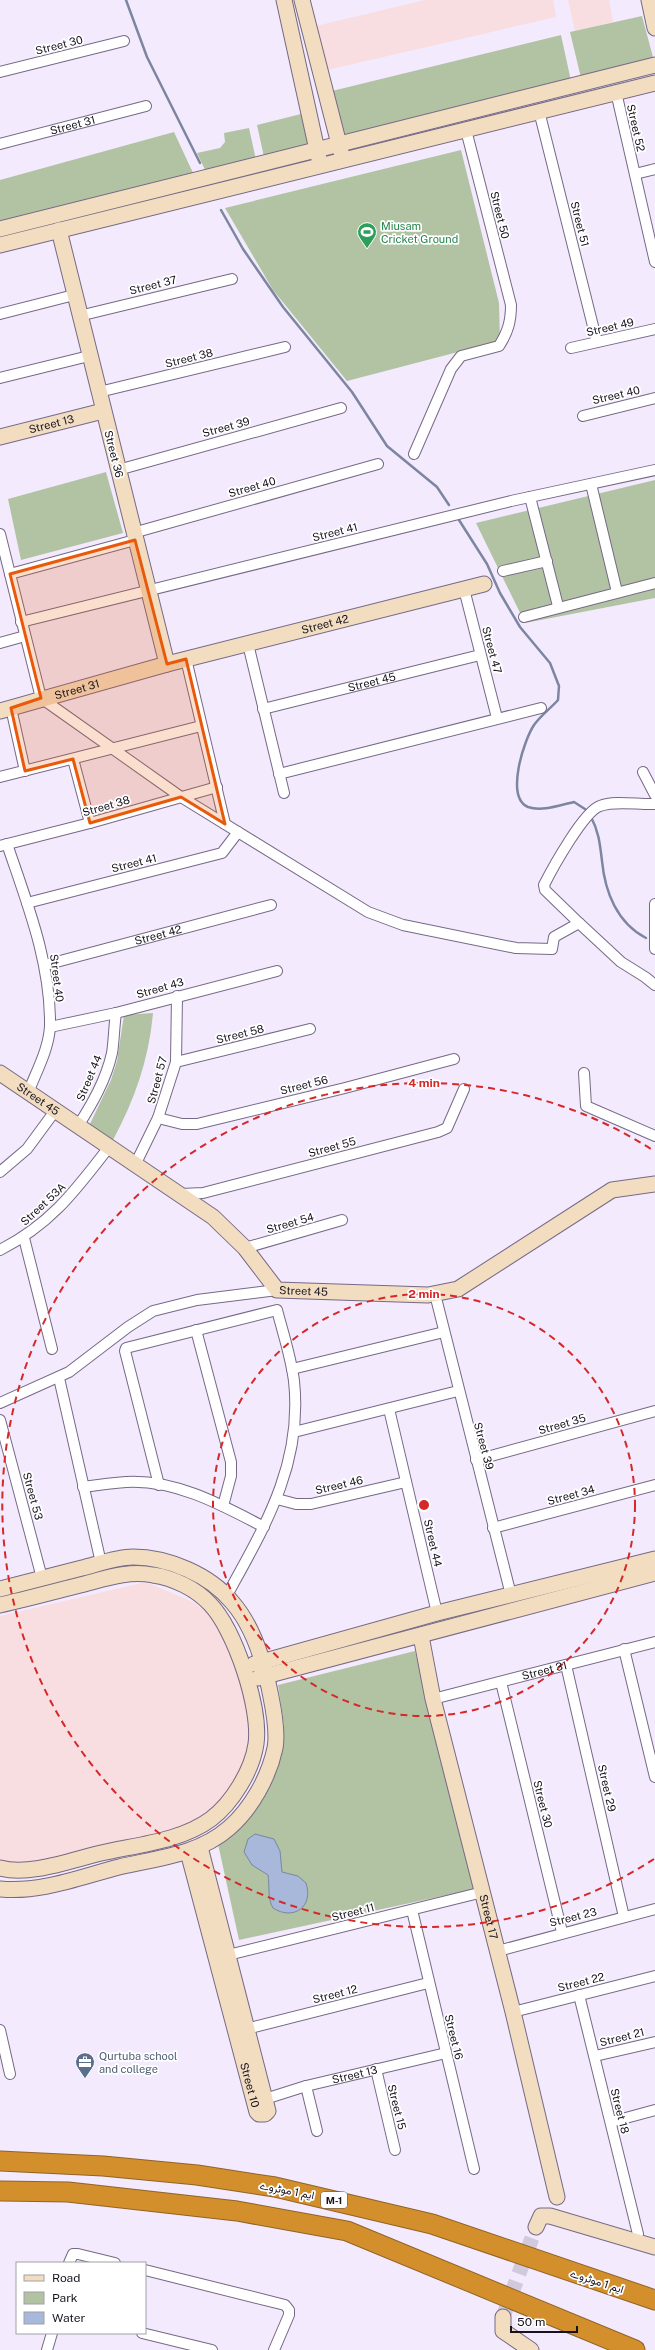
<svg xmlns="http://www.w3.org/2000/svg" width="655" height="2350" font-family="'Public Sans',Vazirmatn,sans-serif">
<rect width="100%" height="100%" fill="#f3eafe"/>
<path fill="#f8dde1" d="M425,0H553L556,17L327,70L316,26Z
M568,0H609L613,22L575,31Z
M146,1582L195,1603L225,1628L249,1712L252,1746L241,1774L224,1801L197,1821L183,1828L61,1856L14,1865L0,1862V1616Z"/>
<path fill="#b1c3a3" d="M642,16L654,61L581,78L570,32Z
M561,35L571,81L343,138L332,91Z
M305,113L313,146L264,157L257,125Z
M249,128L256,160L206,172L197,153L220,148L225,142L224,133Z
M174,132L194,175L0,223V180Z
M461,150L499,303L500,341L347,381L273,290L225,208Z
M106,472L123,533L21,560L8,499Z
M655,480V598L525,623L476,523Z
M153,1013C149,1059 135,1099 113,1140L89,1126L111,1080L117,1061L124,1015Z
M415,1651L475,1889L239,1940L218,1844L255,1810L273,1780L281,1756L284,1725L278,1685Z"/>
<path fill="#a7b8da" stroke="#7c86a1" d="M255,1834L274,1839L280,1851L282,1872L298,1876L306,1883C314,1907 293,1921 273,1908C267,1898 270,1887 268,1875L252,1865L244,1852L248,1839Z"/>
<g fill="none" stroke-linecap="round" stroke-linejoin="round">
<path stroke="#7c86a1" stroke-width="2.5" d="M126,0L147,57L200,163
M221,210L243,249L283,307L352,392L387,446L437,487L449,505
M459,520L487,564L500,593L520,627L550,663L559,686L558,700C550,709 541,715 534,725C524,740 505,797 528,807C542,812 560,805 574,802L588,811
M591,817C599,832 600,845 602,861C605,892 617,923 646,938"/>
<path stroke="#d2cadc" stroke-width="15" stroke-dasharray="15 8" stroke-linecap="butt" d="M503,2317L536,2227"/>
<defs>
<g id="street">
<path d="M0,72L124,41"/>
<path d="M616,92L655,262"/>
<path d="M539,111L597,342"/>
<path id="s1" d="M0,144L146,106"/>
<path d="M635,174L655,169"/>
<path d="M0,314L74,295"/>
<path d="M79,316L232,279"/>
<path d="M571,348L655,329"/>
<path d="M0,378L89,356"/>
<path d="M99,392L285,347"/>
<path d="M583,416L655,398"/>
<path d="M414,454L451,369L461,356L499,346C508,332 511,321 511,305L466,130"/>
<path d="M118,470L341,408"/>
<path d="M591,484L617,592"/>
<path d="M530,497L558,606"/>
<path d="M133,533L378,464"/>
<path d="M0,534L41,698L181,797L368,912L403,925L516,948L552,949L554,937L579,923L621,962L645,977L655,985"/>
<path d="M503,571L547,561"/>
<path d="M10,574L135,540"/>
<path d="M464,589L497,718"/>
<path d="M524,617L655,583"/>
<path d="M21,622L511,501L655,470"/>
<path d="M0,643L25,636"/>
<path d="M248,644L284,793"/>
<path d="M186,659L225,824"/>
<path d="M11,708L25,771"/>
<path id="s2" d="M263,709L480,655"/>
<path d="M73,759L90,823"/>
<path d="M643,772L655,795"/>
<path d="M279,774L541,708"/>
<path d="M0,777L201,726"/>
<path d="M7,844C27,903 51,963 50,1026C49,1049 36,1072 28,1093"/>
<path d="M0,846L90,823L217,787"/>
<path d="M27,903L222,853L238,832"/>
<path d="M655,904V949"/>
<path d="M579,923L545,890L544,885C552,869 584,811 600,806C615,800 639,805 655,804"/>
<path id="s3" d="M45,965L271,905"/>
<path d="M50,1027L116,1013L277,971"/>
<path d="M176,1062L310,1029"/>
<path d="M584,1073L586,1106L655,1136"/>
<path d="M158,1118L182,1124H197L345,1088L454,1059"/>
<path d="M78,1126C92,1104 106,1080 112,1053C114,1041 114,1026 116,1013"/>
<path d="M135,1165L158,1118L176,1062L177,996"/>
<path d="M0,1172L27,1149L55,1111"/>
<path d="M181,1194L203,1193L438,1132L447,1128L464,1089"/>
<path d="M24,1238L52,1349"/>
<path d="M245,1248L342,1220"/>
<path d="M0,1250C51,1224 75,1191 109,1147"/>
<path d="M437,1302L511,1595"/>
<path d="M196,1330L231,1462V1476L223,1506"/>
<path d="M292,1369L444,1332"/>
<path d="M59,1378L101,1563"/>
<path d="M0,1403L69,1372L128,1327L153,1311L197,1300L277,1290"/>
<path d="M389,1409L437,1613"/>
<path d="M0,1420L42,1578"/>
<path d="M294,1432L458,1391"/>
<path d="M476,1460L655,1411"/>
<path d="M159,1485L125,1351L126,1348L277,1310C283,1333 291,1357 294,1381C303,1464 265,1526 226,1597"/>
<path d="M83,1487C97,1485 111,1483 126,1482C175,1479 222,1505 264,1527"/>
<path d="M277,1499L296,1504H311L406,1482"/>
<path d="M493,1528L655,1485"/>
<path d="M624,1649L655,1777"/>
<path d="M566,1665L624,1917"/>
<path d="M501,1682L562,1932"/>
<path id="s4" d="M433,1699L655,1642"/>
<path d="M412,1910L474,2169"/>
<path d="M498,1951L655,1909"/>
<path d="M228,1955L483,1892"/>
<path d="M579,1995L638,2234"/>
<path d="M513,2012L655,1976"/>
<path d="M246,2029L428,1983"/>
<path d="M0,2030L10,2074"/>
<path d="M595,2056L655,2042"/>
<path d="M376,2069L395,2150"/>
<path d="M306,2086L317,2131"/>
<path id="s5" d="M265,2099L306,2086L446,2053"/>
<path d="M611,2122L655,2110"/>
<path d="M69,2263L73,2254H78L115,2263"/>
<path d="M145,2270L285,2305L289,2310V2315L274,2350"/>
<path d="M142,2333L212,2350"/>
<path d="M47,2350L52,2333"/>
</g>
<g id="secondary">
<path d="M284,0L319,159"/>
<path d="M302,0L341,152"/>
<path d="M649,0L655,28"/>
<path d="M0,229L655,65"/>
<path d="M0,245L655,83"/>
<path id="s6" d="M0,437L103,411"/>
<path id="s7" d="M167,664L484,584"/>
<path id="s8" d="M0,711L167,664L59,230"/>
<path id="s9" d="M0,1073L213,1217L245,1248L277,1290L428,1295L458,1289L612,1190L655,1184"/>
<path d="M0,1589C27,1582 55,1575 82,1568C98,1564 117,1557 133,1557C168,1557 210,1575 232,1602C254,1627 265,1665 271,1697C274,1712 278,1733 275,1748C269,1777 251,1809 229,1828C198,1855 158,1858 119,1867C80,1877 41,1893 0,1889"/>
<path d="M0,1605C27,1599 53,1592 80,1585C104,1579 128,1570 153,1575C174,1578 196,1589 210,1604C235,1630 261,1708 256,1744C252,1771 232,1803 211,1819C180,1842 134,1845 97,1854C69,1861 28,1876 0,1868"/>
<path id="s10" d="M421,1636L433,1699L513,2012L557,2197"/>
<path d="M254,1664L437,1613L655,1559"/>
<path d="M258,1678L655,1573"/>
<path id="s11" d="M188,1852L257,2112L259,2114H265L268,2111L200,1847"/>
<path d="M536,2227L541,2216H550L655,2247"/>
<path d="M503,2317V2331L531,2350"/>
</g>
<path id="highway" d="M0,2161L103,2166L197,2175L275,2187L432,2224L655,2300
M0,2191L68,2192L237,2211L347,2231L635,2350"/>
</defs>
<use href="#street" stroke="#766985" stroke-width="12"/>
<use href="#secondary" stroke="#766985" stroke-width="17"/>
<use href="#highway" stroke="#916327" stroke-width="21"/>
<use href="#street" stroke="#fff" stroke-width="10"/>
<use href="#secondary" stroke="#f2ddc0" stroke-width="15"/>
<use href="#highway" stroke="#d38f2c" stroke-width="19"/>
</g>
<path fill="#e8590c" fill-opacity="0.2" stroke="#e8590c" stroke-width="3" stroke-linejoin="round" d="M135,540L167,664L186,659L225,824L181,797L90,823L73,759L25,771L11,708L41,698L10,574Z"/>
<g fill="none" stroke="#d62828" stroke-width="2" stroke-dasharray="7 5">
<circle cx="424" cy="1505" r="211"/>
<path d="M654 1859A422 422 0 1 1 654 1151"/>
</g>
<defs>
<symbol id="stadium-pin" viewBox="-11 -11 22 30"><path d="M0 17L-7.5 6A9.5 9.5 0 1 1 7.5 6Z" fill="#2e9e5b" stroke="#fff"/><path d="M0-5a6.5 5 0 1 0 0 10a6.5 5 0 1 0 0-10ZM-3.5-1.8h7v3.6h-7Z" fill="#fff"/></symbol>
<symbol id="office-pin" viewBox="-11 -11 22 30"><path d="M0 17L-7.5 6A9.5 9.5 0 1 1 7.5 6Z" fill="#5c6f8a" stroke="#fff"/><path d="M-6-3h4V-5.5h4V-3h4V5H-6ZM-1-4.5V-3h2v-1.5ZM-6 0V1H6V0Z" fill="#fff"/></symbol>
</defs>
<g fill-rule="evenodd">
<use href="#stadium-pin" x="356" y="221" width="22" height="30"/>
<use href="#office-pin" x="74" y="2051" width="22" height="30"/>
</g>
<g text-anchor="middle" dominant-baseline="central" stroke-width="3.5" stroke-linejoin="round" paint-order="stroke">
<rect fill="#fff" stroke="#5d5961" stroke-width="1" x="321" y="2192" width="26" height="16" rx="3"/>
<g font-size="10" font-weight="bold" fill="#17121d">
<text x="334" y="2200">M-1</text>
</g>
<g font-size="11" fill="#17121d" stroke="#fff">
<text transform="translate(59 45) rotate(-14)">Street 30</text>
<text stroke="none"><textPath href="#s1" startOffset="75">Street 31</textPath></text>
<text transform="translate(636 128) rotate(77)">Street 52</text>
<text transform="translate(500 215) rotate(76)">Street 50</text>
<text transform="translate(580 224) rotate(76)">Street 51</text>
<text transform="translate(153 285) rotate(-14)">Street 37</text>
<text transform="translate(610 327) rotate(-13)">Street 49</text>
<text transform="translate(189 358) rotate(-14)">Street 38</text>
<text transform="translate(616 395) rotate(-13)">Street 40</text>
<text stroke="none"><textPath href="#s6" startOffset="53">Street 13</textPath></text>
<text transform="translate(226 427) rotate(-15)">Street 39</text>
<text transform="translate(114 454) rotate(76)">Street 36</text>
<text transform="translate(252 487) rotate(-16)">Street 40</text>
<text transform="translate(335 532) rotate(-14)">Street 41</text>
<text stroke="none"><textPath href="#s7" startOffset="163">Street 42</textPath></text>
<text transform="translate(492 650) rotate(75)">Street 47</text>
<text stroke="none"><textPath href="#s2" startOffset="112">Street 45</textPath></text>
<text stroke="none"><textPath href="#s8" startOffset="80">Street 31</textPath></text>
<text transform="translate(106 806) rotate(-16)">Street 38</text>
<text transform="translate(134 863) rotate(-14)">Street 41</text>
<text stroke="none"><textPath href="#s3" startOffset="117">Street 42</textPath></text>
<text transform="translate(57 978) rotate(83)">Street 40</text>
<text transform="translate(160 988) rotate(-16)">Street 43</text>
<text transform="translate(240 1034) rotate(-14)">Street 58</text>
<text transform="translate(89 1078) rotate(-67)">Street 44</text>
<text transform="translate(157 1080) rotate(-75)">Street 57</text>
<text transform="translate(304 1085) rotate(-14)">Street 56</text>
<text stroke="none"><textPath href="#s9" startOffset="46">Street 45</textPath></text>
<text transform="translate(332 1147) rotate(-15)">Street 55</text>
<text transform="translate(43 1204) rotate(-43)">Street 53A</text>
<text transform="translate(290 1223) rotate(-16)">Street 54</text>
<text stroke="none"><textPath href="#s9" startOffset="381">Street 45</textPath></text>
<text transform="translate(562 1424) rotate(-16)">Street 35</text>
<text transform="translate(484 1446) rotate(75)">Street 39</text>
<text transform="translate(339 1485) rotate(-13)">Street 46</text>
<text transform="translate(571 1495) rotate(-15)">Street 34</text>
<text transform="translate(33 1496) rotate(75)">Street 53</text>
<text transform="translate(433 1543) rotate(77)">Street 44</text>
<text stroke="none"><textPath href="#s4" startOffset="115">Street 31</textPath></text>
<text transform="translate(607 1788) rotate(77)">Street 29</text>
<text transform="translate(543 1804) rotate(76)">Street 30</text>
<text transform="translate(353 1912) rotate(-14)">Street 11</text>
<text stroke="none"><textPath href="#s10" startOffset="289">Street 17</textPath></text>
<text transform="translate(573 1917) rotate(-14)">Street 23</text>
<text transform="translate(581 1982) rotate(-14)">Street 22</text>
<text transform="translate(335 1994) rotate(-14)">Street 12</text>
<text transform="translate(454 2037) rotate(76)">Street 16</text>
<text transform="translate(622 2037) rotate(-14)">Street 21</text>
<text stroke="none"><textPath href="#s5" startOffset="93">Street 13</textPath></text>
<text stroke="none"><textPath href="#s11" startOffset="241">Street 10</textPath></text>
<text transform="translate(397 2107) rotate(76)">Street 15</text>
<text transform="translate(620 2111) rotate(76)">Street 18</text>
<text transform="translate(287 2190) rotate(11)">ایم 1 موٹروے</text>
<text transform="translate(597 2281) rotate(18)">ایم 1 موٹروے</text>
</g>
<g font-size="11" fill="#27864d" stroke="#fff" text-anchor="start">
<text x="381" y="226">Miusam<tspan x="381" dy="13">Cricket Ground</tspan></text>
</g>
<g font-size="11" fill="#4e5e75" stroke="#fff" text-anchor="start">
<text x="99" y="2056">Qurtuba school<tspan x="99" dy="13">and college</tspan></text>
</g>
</g>
<circle cx="424" cy="1505" r="6" fill="#d62828" stroke="#fff" stroke-width="2"/>
<g font-size="12" text-anchor="middle" font-weight="bold" fill="#d62828" stroke="#fff" stroke-width="3.5" stroke-linejoin="round" paint-order="stroke">
<text x="424" y="1087">4 min</text>
<text x="424" y="1298">2 min</text>
</g>
<rect x="16" y="2262" width="130" height="72" fill="#ffffff" stroke="#a2a0a5"/>
<rect x="24" y="2275" width="20" height="6" fill="#f2ddc0" stroke="#a2a0a5"/>
<text x="52" y="2282" font-size="12" fill="#17121d">Road</text>
<rect x="24" y="2292" width="20" height="12" fill="#b1c3a3" stroke="#a2a0a5"/>
<text x="52" y="2302" font-size="12" fill="#17121d">Park</text>
<rect x="24" y="2312" width="20" height="12" fill="#a7b8da" stroke="#a2a0a5"/>
<text x="52" y="2322" font-size="12" fill="#17121d">Water</text>
<path d="M511 2326v6h66v-6" fill="none" stroke="#17121d" stroke-width="2"/>
<text x="517" y="2326" font-size="12" fill="#17121d" stroke="#ffffff" stroke-width="3" paint-order="stroke">50 m</text>
</svg>
